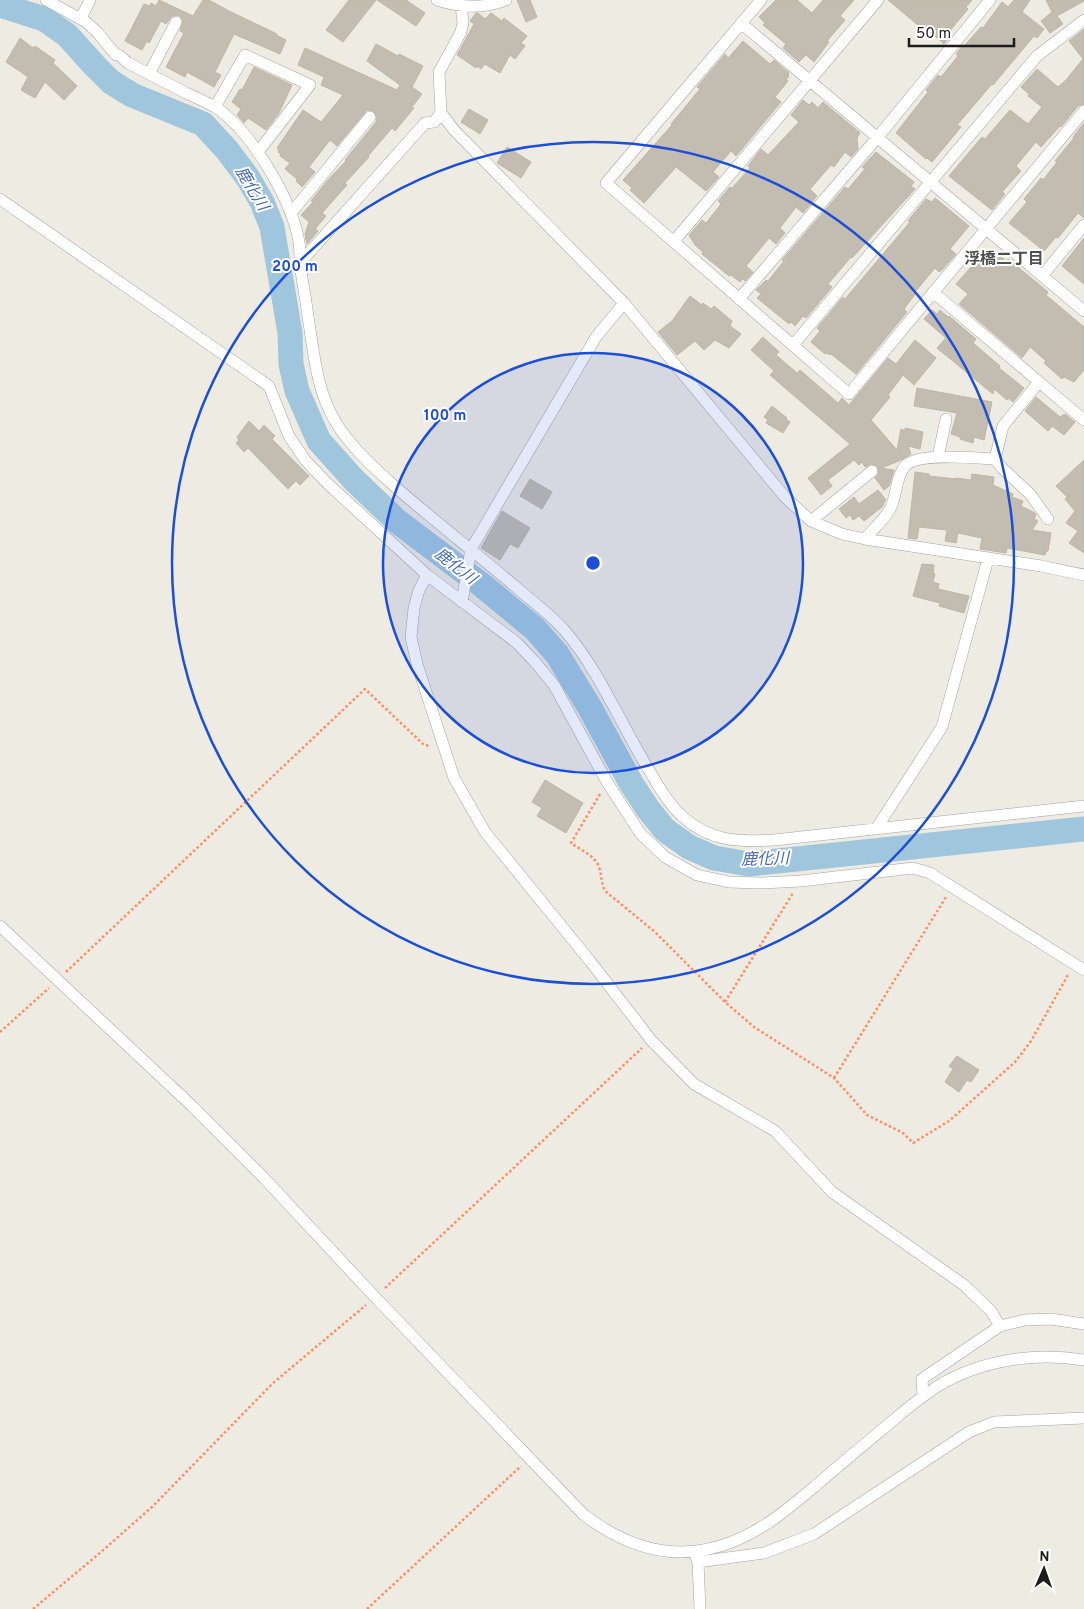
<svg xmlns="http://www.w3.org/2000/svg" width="1084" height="1609" font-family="Overpass,'Noto Sans JP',sans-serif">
<rect width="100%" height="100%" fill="#eeece2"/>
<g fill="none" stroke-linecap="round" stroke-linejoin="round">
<path stroke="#a0c6de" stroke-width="25" d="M0,5L44,19L67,35L95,66L111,82L132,95L203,124L227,150L248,178L262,202L272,227L290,333L291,364L297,391L319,441L354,480L397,521L483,586L535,629L557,654L590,708L631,783L648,809L665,830L689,847L714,858L749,864L1084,829"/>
</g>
<path fill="#c2bcb1" stroke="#c0b5a3" d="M159,0L193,16L203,0H209L229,11L277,34L276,35L286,40L280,54L234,34L215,72L221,75L214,87L187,72L185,77L166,67L184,33L180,31L183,21L179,15L172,16L166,24L161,21L149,43L147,41L142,50L125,41L144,4L150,6L151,3L156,6Z
M349,0H376L343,42L326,30Z
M377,0H406L425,13L416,26Z
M517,0H530L537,17L526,22Z
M776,0H797L812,13L823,0H854L840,16L845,20L827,41L829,42L814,62L806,55L799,62L783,48L786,44L763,25L765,23L759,17Z
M888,0H972L966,7L968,9L948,33L951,35L944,44L934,35L932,37Z
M1014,0H1030L1022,12L1044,29L1037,38L1034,36L993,85L992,84L957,125L961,127L932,162L927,158L926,159L896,133L928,92L926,90L938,75L941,77L958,56L956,54L963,45L964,46L981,27L983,28L1002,2L1008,7Z
M1046,0H1084V1L1057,16L1063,24L1050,33L1041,21L1052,12Z
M476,13H478L485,19L491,13L502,21L504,18L527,36L521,43L525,46L515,59L510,55L500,73L485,64L481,69L477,66L476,68L457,55L474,24L470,21Z
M1084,29V104L1078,106L1061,127L1060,126L1041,147L1036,142L1016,166L1021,171L1002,192L1005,194L992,210L949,176L982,137L985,139L1010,110L1028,124L1042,107L1028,96L1029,94L1021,87L1037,69L1058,87L1066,80L1083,59L1069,41Z
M20,38L33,48L35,46L55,60L53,63L77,86L64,100L45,82L35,98L21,90L28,77L6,62Z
M743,41L770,64L774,60L789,73L788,75L789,76L786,80L788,81L775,97L781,102L736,156L731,151L713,172L719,177L706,191L676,167L644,203L630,190L632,188L623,180L672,125L671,124L700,89L697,87L725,54L728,58L730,56Z
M376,44L398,56L399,54L423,66L412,87L422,94L412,107L414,108L395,131L392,128L368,156L369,157L345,183L347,185L322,213L326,216L315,229L318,231L307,244L305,234L309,222L301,215L313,202L311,201L327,181L346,161L345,160L376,122L377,118L374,111L367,110L337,146L330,140L309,167L315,172L302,187L296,181L297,179L285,169L290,163L280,156L281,154L278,152L279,150L277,148L303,110L321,122L343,95L321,85L324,77L298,65L305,48L397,90L400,85L367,61Z
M254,67L292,85L279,113L266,130L248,118L244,123L237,115L241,109L232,102L240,89L242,90Z
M803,100L809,105L812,102L818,108L823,102L860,133L857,138L858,149L851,157L845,152L834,167L831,165L810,189L817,196L803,213L796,207L780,228L785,233L776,244L769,238L746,266L753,272L745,281L743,279L740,282L731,275L729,276L702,254L703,252L695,245L689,235L702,220L706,223L721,204L718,201L730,187L732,188L750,168L748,166L761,149L768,155L799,122L791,115Z
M469,109L488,120L480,134L461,122Z
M1084,123V218L1078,213L1058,238L1056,237L1044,251L1009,223L1027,202L1024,199L1041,178L1043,180L1057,162L1055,161L1074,138L1073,137Z
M507,147L531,162L521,178L497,163Z
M876,152L914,182L911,186L915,189L852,258L851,257L828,284L832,287L806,318L803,316L795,326L791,322L789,324L757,298L761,294L756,290L766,280L768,281L784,261L782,260L845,187L848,189L865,169L862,167Z
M935,198L969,226L950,249L956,254L942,270L939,272L935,268L915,292L916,293L904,309L907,312L856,374L831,354L830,355L827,353L825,354L811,342L820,331L817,328L843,297L845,299L910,222L908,221L926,199L932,202Z
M1084,238V284L1062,266Z
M987,249L990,252L992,249L1006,261L1008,259L1030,277L1048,292L1046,295L1084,327V370L1074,382L1064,377L1062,379L1044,363L1046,361L1030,347L1022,358L959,304L968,294L956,284Z
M690,296L702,305L703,303L711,309L714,306L732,321L730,326L741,334L729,348L715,340L704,350L695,341L677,355L658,332L672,321Z
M932,310L937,314L940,310L948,317L949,316L976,339L973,343L1000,366L999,368L1024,388L1013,402L1008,398L1007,400L994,389L993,394L937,348L946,338L924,319Z
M763,337L779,352L776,355L797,373L800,370L838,403L842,398L849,405L888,358L896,364L915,340L936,358L914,385L903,375L888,395L890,397L871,420L897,450L901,429L905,431V428L923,432L920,449L908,446L911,454L899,461L881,468L894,470L889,486L884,490L875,478L879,473L877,466L871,464L865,467L862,462L859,465L854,460L828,480L832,486L821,495L808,478L850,444L770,375L774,371L751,350Z
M917,388L992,402L984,440L974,437L973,443L960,439V437L951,434L957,413L914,406Z
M1036,397L1060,417L1065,414L1075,422L1064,435L1052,426L1048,431L1025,411Z
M772,406L787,418L786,419L790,422L783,433L766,423L768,420L764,417Z
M249,421L259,431L264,425L275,436L272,439L309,476L300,485L296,481L288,489L248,448L244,452L236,443L239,440L237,437Z
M1084,460V553L1069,543L1078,531L1066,523L1075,511L1065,499L1067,497L1056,486Z
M915,472L929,474V476L956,479V478L971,480L972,474L994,477L993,485L1013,494L1012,497L1023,501L1021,506L1035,513L1036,515L1034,519L1038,521L1032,530L1051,533L1048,551H1046L1045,555L1007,548L1006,553L980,549L982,538L958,533L956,543L945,541L947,530L919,527L917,539L908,538Z
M530,479L552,492L542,509L520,496Z
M878,490L886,500L885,501L882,507L864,521L859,516L853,520L850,515L846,518L839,509L854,497L859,504Z
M502,511L530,528L518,548L510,544L500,560L481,548Z
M922,564L934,565L933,573L935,574L933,582L939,584L938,589L969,596L964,613L939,606L940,603L913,596Z
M545,780L583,803L566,833L537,816L542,808L532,802Z
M957,1056L979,1070L971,1082L967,1080L959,1092L945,1082L953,1069L949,1066Z"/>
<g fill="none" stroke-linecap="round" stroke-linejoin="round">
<defs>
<path id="minor" d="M46,0L86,22L97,32L116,55H119L128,63C147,73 167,83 186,93C195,97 206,102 215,107C251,130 292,200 299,242C300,249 300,256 300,263C302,281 306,299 308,317C314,352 316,389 335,421C349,445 371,465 392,484C433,520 476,553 517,588C533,602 551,615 565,631C598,669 620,722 646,765C657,783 667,803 683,817C711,842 739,842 774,840L1084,806
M437,0C459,7 484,9 506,0
M761,0L606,183L849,394L1084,111
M461,6L463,22L461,32L439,72L441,113L454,130L624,303L785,497L811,521L842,534L865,539L1041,566L1084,575
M81,18L90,0
M741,23L1084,311
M149,74L176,22
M215,107L245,55L310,85L258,152
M0,199L269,386L289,436L305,460L327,483L427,575L517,643L535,662L554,685L607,782L640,833L665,857L697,875L729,882L760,883L801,881L913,868L930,873L1084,970
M291,213L370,117
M674,241L878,0
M300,263L425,123L434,122L441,113
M1042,276L1084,225
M933,292L1084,420
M739,299L877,138L990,0
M793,345L1037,56L1084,20
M938,457L946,419
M995,459L1002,468L1030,494L1048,519
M811,521L872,471
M865,539C873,529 884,520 890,509C897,497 895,478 905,466C918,452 975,458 995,459L1003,426L1039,382
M427,575L419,590L414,608L411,637L417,664L454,778L485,832L590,961L651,1040L694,1084L775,1131L832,1192L964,1285L991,1311L1000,1326
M462,602L471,549L596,337L624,303
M876,829L942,727L988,559
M0,926L191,1105L263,1177L375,1297L584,1515C641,1558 698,1565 760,1528C782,1515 801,1498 820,1482C843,1462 866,1443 890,1423C905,1410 921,1397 938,1386C981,1360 1035,1352 1084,1360
M923,1396L922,1379L1000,1326L1025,1320L1051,1319L1084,1324
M696,1557L698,1562L700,1609
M698,1562L764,1553L814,1534L969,1432L994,1422L1084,1418"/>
</defs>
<use href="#minor" stroke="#a3a3a3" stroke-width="12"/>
<path stroke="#ff8d62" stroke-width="2.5" stroke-dasharray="2.5 2.5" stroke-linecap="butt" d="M600,794L571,843C581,850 595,856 599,867C602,876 601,883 605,891L655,932L725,1002L754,1027L834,1078L867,1115L903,1133L913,1143L949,1121L1015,1062L1031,1041L1069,973
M66,972L365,689L424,745L430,746
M725,1002L793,893
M0,1032L49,988
M834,1078L946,897
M385,1288L642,1048
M33,1609L101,1552L153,1506L273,1383L366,1305
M367,1609L521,1466"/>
<use href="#minor" stroke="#fff" stroke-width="11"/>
</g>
<circle cx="593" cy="563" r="210" fill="#1d4ed8" fill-opacity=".12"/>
<g fill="none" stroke="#1d4ed8" stroke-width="2.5">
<circle cx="593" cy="563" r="210"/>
<circle cx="593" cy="563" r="421"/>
</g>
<g text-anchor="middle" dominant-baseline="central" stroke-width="4" stroke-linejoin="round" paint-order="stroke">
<g font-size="16" font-style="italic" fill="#4669af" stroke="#fff">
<text transform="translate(251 189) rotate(59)">鹿化川</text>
<text transform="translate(455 567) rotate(38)">鹿化川</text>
<text transform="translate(765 860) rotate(-2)">鹿化川</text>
</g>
<g font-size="16" font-weight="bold" fill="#4f4f4f" stroke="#fff">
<text x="1004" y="260">浮橋二丁目</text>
</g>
</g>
<circle cx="593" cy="563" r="8" fill="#1d4ed8" stroke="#fff" stroke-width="2.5"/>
<g font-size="15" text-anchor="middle" font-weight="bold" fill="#1d4ed8" stroke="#fff" stroke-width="4" stroke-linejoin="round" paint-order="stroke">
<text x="295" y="271">200 m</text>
<text x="445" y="420">100 m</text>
</g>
<g transform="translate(1044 1569) rotate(2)" stroke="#ffffff" stroke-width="4" paint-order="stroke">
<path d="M0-4L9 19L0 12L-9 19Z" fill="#1c1c1c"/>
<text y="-8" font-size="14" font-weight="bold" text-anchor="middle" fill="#1c1c1c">N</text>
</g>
<path d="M909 38v8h105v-8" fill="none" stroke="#1c1c1c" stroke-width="2.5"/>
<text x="916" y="38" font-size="15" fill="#1c1c1c" stroke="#ffffff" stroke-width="4" paint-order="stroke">50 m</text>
</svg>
